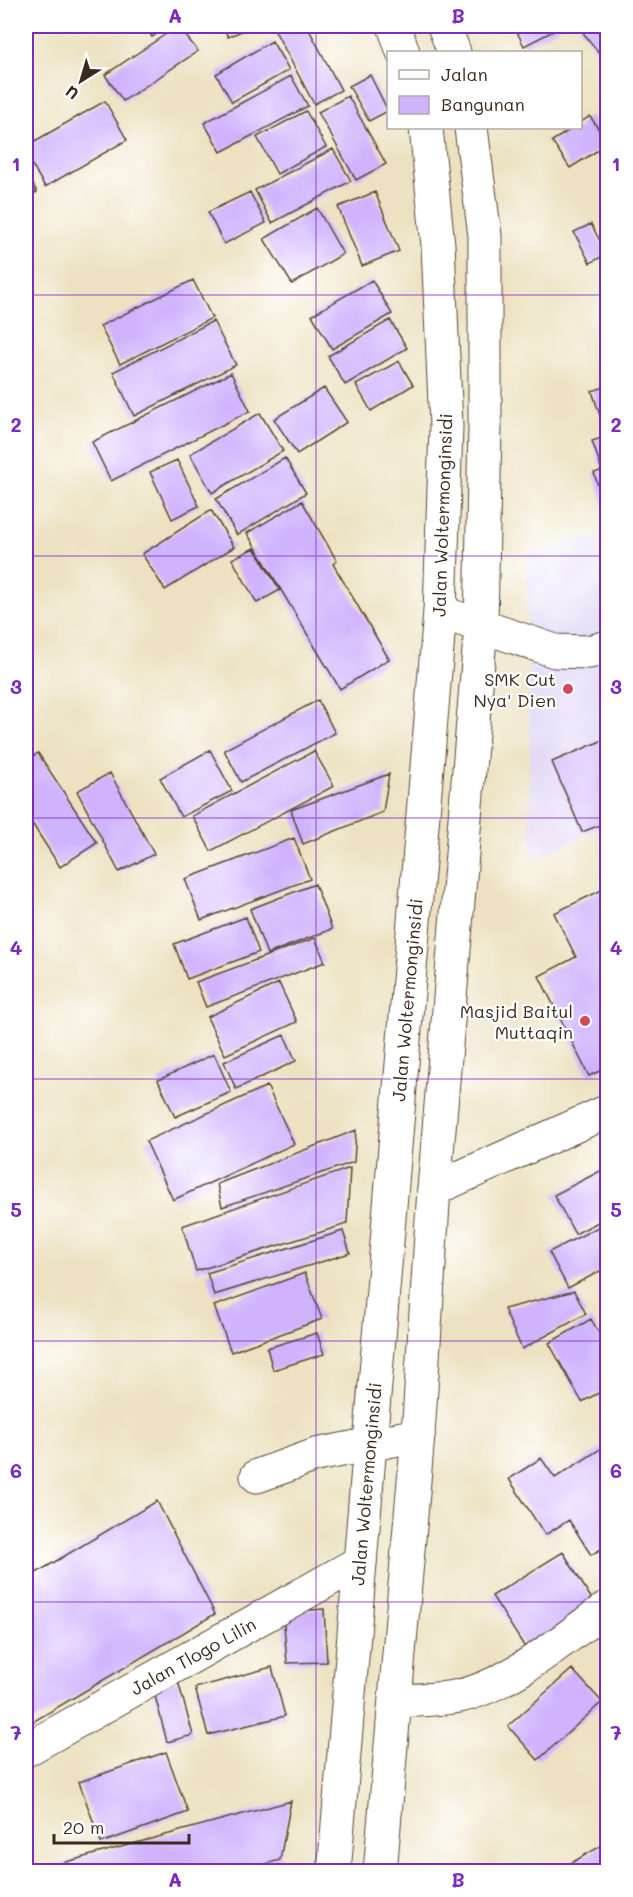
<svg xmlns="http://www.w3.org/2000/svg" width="633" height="1897" font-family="Mali,sans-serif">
<rect width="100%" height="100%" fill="#fff"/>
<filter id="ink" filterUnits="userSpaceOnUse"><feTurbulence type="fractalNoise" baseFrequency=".0167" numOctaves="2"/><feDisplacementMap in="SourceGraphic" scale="12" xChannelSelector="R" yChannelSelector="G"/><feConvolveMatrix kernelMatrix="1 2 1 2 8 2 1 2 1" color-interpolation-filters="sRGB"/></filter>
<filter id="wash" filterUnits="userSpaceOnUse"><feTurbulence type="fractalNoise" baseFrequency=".008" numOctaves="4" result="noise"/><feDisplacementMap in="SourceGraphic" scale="24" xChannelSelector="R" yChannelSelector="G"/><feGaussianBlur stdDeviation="1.35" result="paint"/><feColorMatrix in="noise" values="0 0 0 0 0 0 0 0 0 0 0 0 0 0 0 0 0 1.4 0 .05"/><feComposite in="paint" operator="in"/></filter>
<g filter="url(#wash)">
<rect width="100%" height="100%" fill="#ece2c1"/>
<path fill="#dfd5f5" d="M607,535V826L531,859L527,552Z"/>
<g id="blocks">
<path fill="#cfb3fd" d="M145,26H169L152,37Z
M178,26L198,51L123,101L105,75Z
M223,26H253L228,37Z
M275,26H307L341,90L314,104L273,27Z
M514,26H563L524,46Z
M578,26H608V64L588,39Z
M272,41L289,70L232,102L216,74Z
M370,75L388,111L369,121L349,86Z
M291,76L308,106L221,152L204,123Z
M348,96L386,164L356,180L318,112Z
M105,101L127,140L45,187L26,155V146Z
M306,111L326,147L277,174L257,137Z
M590,116L608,144L570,168L552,141L573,128H580V123Z
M333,149L351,181L272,223L255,190Z
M26,172L37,192L26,198Z
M250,192L266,223L224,244L208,212Z
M375,192L399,251L362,266L338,207Z
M317,208L343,254L292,284L264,239Z
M591,224L607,254L590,263L574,232Z
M193,280L212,318L120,364L100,326Z
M372,280L392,314L332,349L312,315Z
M390,320L407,348L345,385L328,356Z
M213,321L236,365L134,416L113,372Z
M399,361L413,385L371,411L356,385Z
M231,373L250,411L111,481L92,442Z
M608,386V431H605L592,391Z
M324,388L347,422L297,454L274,419Z
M260,413L283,451L212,493L190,454Z
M608,436V465L601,467L592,441Z
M285,458L306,493L237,535L216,499Z
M177,460L199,506L172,519L150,472Z
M608,469V513L607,514L594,473Z
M302,501L337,561L333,564L389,659L340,689L247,533Z
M211,510L234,547L165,590L142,554Z
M254,548L280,590L257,603L232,559Z
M318,700L335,733L241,782L224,750Z
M608,738V822L582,832L552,762Z
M210,750L232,791L181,817L160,778Z
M314,751L334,786L211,851L192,816Z
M38,753L97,843L60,867L26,814V761Z
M110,773L154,854L119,872L77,791Z
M389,774L383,812L303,844L291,810Z
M294,838L310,879L201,920L185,879Z
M315,884L332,929L267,954L250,909Z
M608,887V1067L589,1076L539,976L576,957L554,913Z
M246,917L259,952L187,979L174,944Z
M315,938L325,962L206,1007L196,982Z
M279,983L297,1022L225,1055L207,1017Z
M284,1035L296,1061L236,1089L224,1062Z
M214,1054L231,1092L175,1117L158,1080Z
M267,1086L294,1144L173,1200L146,1141Z
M356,1130L354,1162L222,1207L217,1184Z
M608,1167V1217L575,1234L554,1195Z
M350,1168L347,1224L196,1271L182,1226Z
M608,1222V1267L568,1288L549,1252Z
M343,1231L350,1253L214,1295L207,1273Z
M305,1273L322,1319L231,1352L214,1306Z
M574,1291L586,1314L522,1349L504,1309Z
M591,1319L608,1349V1388L582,1402L549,1343Z
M317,1333L324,1354L273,1370L267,1348Z
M608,1444V1545L591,1555L569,1520L545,1535L509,1479L541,1458L555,1478Z
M157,1501L215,1614L26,1726V1579Z
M563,1552L596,1606L526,1649L492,1596Z
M324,1609L327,1662L287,1663L283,1612Z
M272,1667L285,1716L208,1735L195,1688Z
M572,1669L602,1702L538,1760L508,1726Z
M178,1681L193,1735L167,1742L153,1688Z
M166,1752L188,1812L101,1843L79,1782Z
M291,1801L280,1860L238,1872H29Z
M608,1842V1872H555Z"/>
</g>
</g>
<g filter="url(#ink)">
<use href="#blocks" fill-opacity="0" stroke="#564636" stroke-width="1.5"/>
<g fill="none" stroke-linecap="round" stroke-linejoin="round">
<defs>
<path id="minor" d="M440,612L555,651L589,652L608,647
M434,1189L608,1111
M257,1476L316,1455L418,1435
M395,1701C414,1700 435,1700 454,1697C507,1688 565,1638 608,1607
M26,1750L360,1562"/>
<path id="major" d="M394,26L403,52
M444,26L454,52
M334,1872L440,612L446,426L438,245L426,128
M380,1872L418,1435L434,1189L481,626L485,426V236L471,128"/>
</defs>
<use href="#minor" stroke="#564636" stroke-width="35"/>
<use href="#major" stroke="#564636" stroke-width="35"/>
<use href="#minor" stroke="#fff" stroke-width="33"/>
<use href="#major" stroke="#fff" stroke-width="33"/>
</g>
</g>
<path fill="none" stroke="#7b2cbf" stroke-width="1.5" stroke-opacity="0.55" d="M316,26V1872M26,295H608M26,556H608M26,818H608M26,1079H608M26,1341H608M26,1602H608"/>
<g fill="#d1495b" stroke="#fff" stroke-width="2">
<circle cx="568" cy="689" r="6"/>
<circle cx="585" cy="1021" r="6"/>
</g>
<g text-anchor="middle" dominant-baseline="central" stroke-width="4.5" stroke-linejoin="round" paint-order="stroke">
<g font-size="18" fill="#3b2a1e" stroke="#fff">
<text transform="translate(442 515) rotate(-88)">Jalan Woltermonginsidi</text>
<text transform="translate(407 1000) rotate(-85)">Jalan Woltermonginsidi</text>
<text transform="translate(366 1484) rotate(-85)">Jalan Woltermonginsidi</text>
<text transform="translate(193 1656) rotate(-29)">Jalan Tlogo Lilin</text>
</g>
<g font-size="18" fill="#3b2a1e" stroke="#fff" text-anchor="end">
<text x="556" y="679">SMK Cut<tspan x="556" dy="21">Nya' Dien</tspan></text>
<text x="573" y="1011">Masjid Baitul<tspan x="573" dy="21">Muttaqin</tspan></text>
</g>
</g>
<rect width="633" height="1897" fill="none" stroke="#fff" stroke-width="66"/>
<rect x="387" y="51" width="195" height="78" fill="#ffffff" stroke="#b1aaa5" stroke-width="1.5"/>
<rect x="399" y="70" width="30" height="9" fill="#ffffff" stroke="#b1aaa5" stroke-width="1.5"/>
<text x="441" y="81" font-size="18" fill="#3b2a1e">Jalan</text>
<rect x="399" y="96" width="30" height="18" fill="#cfb3fd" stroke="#b1aaa5" stroke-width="1.5"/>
<text x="441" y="111" font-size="18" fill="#3b2a1e">Bangunan</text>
<g transform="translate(81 81) rotate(217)" stroke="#ffffff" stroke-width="4.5" paint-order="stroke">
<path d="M0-4.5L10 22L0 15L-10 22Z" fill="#3b2a1e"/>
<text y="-9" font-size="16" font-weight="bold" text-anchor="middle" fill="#3b2a1e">U</text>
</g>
<path d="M54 1834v9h135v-9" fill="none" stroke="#3b2a1e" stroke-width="3"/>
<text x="63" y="1834" font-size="18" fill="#3b2a1e" stroke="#ffffff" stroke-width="4.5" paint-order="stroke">20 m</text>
<rect x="33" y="33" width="567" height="1831" fill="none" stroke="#7b2cbf" stroke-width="2"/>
<g font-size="20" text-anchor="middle" font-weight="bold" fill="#7b2cbf">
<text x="175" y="23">A</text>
<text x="458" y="23">B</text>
<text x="16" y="171">1</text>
<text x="616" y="171">1</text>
<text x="16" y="432">2</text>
<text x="616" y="432">2</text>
<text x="16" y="694">3</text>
<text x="616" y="694">3</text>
<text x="16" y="955">4</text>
<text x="616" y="955">4</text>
<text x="16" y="1217">5</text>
<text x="616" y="1217">5</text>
<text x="16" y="1478">6</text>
<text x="616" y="1478">6</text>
<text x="16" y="1740">7</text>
<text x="616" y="1740">7</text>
<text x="175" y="1887">A</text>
<text x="458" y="1887">B</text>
</g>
</svg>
